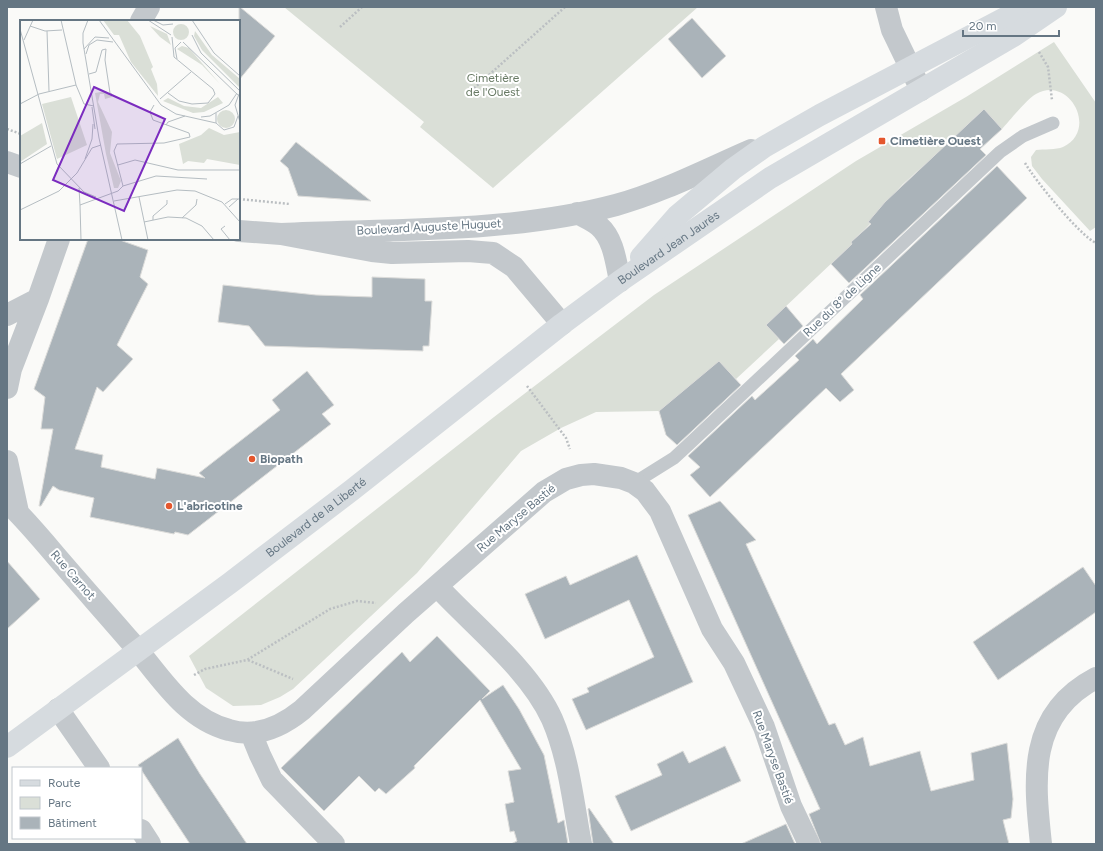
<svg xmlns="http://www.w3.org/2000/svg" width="1103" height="851" font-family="Figtree,sans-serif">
<rect width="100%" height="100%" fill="#fafaf8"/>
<path fill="#dadfd7" d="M284,7H698L493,188L420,127L424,122Z
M1054,42L1096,103V227L1090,231L1042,179L1032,166L1031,157L1036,150C1044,149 1056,150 1063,147C1099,130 1069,75 1036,94C1027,99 1010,120 1002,129L984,109L973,119L971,123L903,184L868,222L870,224L851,242L852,244L766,325L779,339L736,379L719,362L659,411L596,412L561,428L521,451L417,573L293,689L280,697L261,705L233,706L206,688L189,656L494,417L654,295L856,161L966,97Z"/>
<path fill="#aab3b9" stroke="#dcdcda" d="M240,7L275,36L239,80V7Z
M692,18L726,56L702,78L668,39Z
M984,109L1002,129L980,149L986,155L849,283L831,264L852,244L851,242L871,224L868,222L885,202Z
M296,142L371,201L298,196L288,168L280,161Z
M997,166L1027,198L841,374L854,390L840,402L826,388L710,497L690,475L700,467L688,456L752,396L755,400L799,360L795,356L813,339L817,344L863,299L860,295Z
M88,239H117L148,250L140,277L148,284L117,345L133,359L103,392L97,387L75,449L103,455L101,467L155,479L157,468L205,478L199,473L280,410L272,400L307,371L334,405L322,414L331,424L188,535L175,532L174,534L90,517L94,498L59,490L53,486L41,506H39L53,429H41L45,397L34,389Z
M372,277L425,279V301H432L429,346H423V351L265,346L249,326L218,322L223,285L316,295L372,297Z
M786,306L803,326L784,344L766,325Z
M719,361L741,385L677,445L666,435L659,411Z
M720,501L756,540L746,544L829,725L835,723L845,745L863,737L870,766L920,751L931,791L974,780L971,753L1007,743L1013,799L1011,818L1003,820L1009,844H821L809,814L820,809L688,515Z
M637,555L693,682L586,730L572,699L589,692L587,688L654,657L629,600L545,639L525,594L566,576L570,585Z
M7,561L40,599L7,629Z
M1083,567L1096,586V612L998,680L973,642Z
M437,636L490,691L482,699L503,685L519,709L544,755L558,823L564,820L568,844H511L517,841L514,831L510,832L505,804L514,802L508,771L521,769L480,700L414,766L415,768L386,794L379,788L375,792L359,776L324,811L281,768L402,652L410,662Z
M178,738L200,774L247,844H190L138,765Z
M725,746L741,781L631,831L615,796L662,775L657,764L683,751L689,763Z
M589,808L614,844H593L588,809Z
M786,824L795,844H741Z"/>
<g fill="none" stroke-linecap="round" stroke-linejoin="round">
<path stroke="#bbbfc2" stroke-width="2.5" stroke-dasharray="2 2" stroke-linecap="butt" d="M340,27L362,7
M1039,52L1048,67L1052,100
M471,91L565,7
M7,129L21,134
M1025,163C1035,180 1079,235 1096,243
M239,199L290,204
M527,386L566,438L570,449
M248,660L293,679
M194,675L205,669L247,660L330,609L357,601L376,603"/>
<path stroke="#c3c8cc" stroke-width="13" d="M634,483L674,458L687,446L1000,152L1023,136L1053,123"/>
<path stroke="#c3c8cc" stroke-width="22" d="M886,7L892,30L921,90
M141,21L149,7
M7,315L38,299
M7,388L11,369L38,299L59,239
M7,461L18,512
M7,502C24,518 40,537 56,556C80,584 105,612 130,641C159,674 183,718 229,730C256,738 281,727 302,710L406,613L544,492L566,479L581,475L594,474L621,478L634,483L645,491L660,511L712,629L734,663L764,727L791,806L809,844
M437,586C474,626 530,670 552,719C569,758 573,802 581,844
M58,709L99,768
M251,733L260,755L272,780L334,844
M141,830L150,844
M1041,844C1034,779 1027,714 1096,678"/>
<path stroke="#c3c8cc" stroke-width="22" d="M7,162L21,167
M577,213C584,217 592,220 599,226C614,239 616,263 620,281
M239,231L281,234L372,251L392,253L468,251L493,253L514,267L562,324
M281,234C390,229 511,233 616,205C663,192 707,169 751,150"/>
<g stroke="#d6dbdf" stroke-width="22">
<path d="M641,257L677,216L733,169L764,147L820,115L1026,7"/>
<path id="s1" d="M7,747L230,583L352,490L562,324L620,281L770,178L1015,35L1056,7"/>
</g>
</g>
<g fill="#e4572e" stroke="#fff" stroke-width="1.5">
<rect x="878" y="137" width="8" height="8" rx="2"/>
<circle cx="252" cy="459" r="4"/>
<circle cx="169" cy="506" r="4"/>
</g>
<g text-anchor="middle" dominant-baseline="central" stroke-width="4" stroke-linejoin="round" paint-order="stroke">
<g font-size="12" fill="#687a64" stroke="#fff">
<text x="493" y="78">Cimetière<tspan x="493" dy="14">de l'Ouest</tspan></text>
</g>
<g font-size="12" font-weight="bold" fill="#657683" stroke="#fff" text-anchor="start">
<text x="890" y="141">Cimetière Ouest</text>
<text x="260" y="459">Biopath</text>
<text x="177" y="506">L'abricotine</text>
</g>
<g font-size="12" fill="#657683" stroke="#fff">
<text transform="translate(429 227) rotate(-3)">Boulevard Auguste Huguet</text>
<text stroke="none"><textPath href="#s1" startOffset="829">Boulevard Jean Jaurès</textPath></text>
<text transform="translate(842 300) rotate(-43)">Rue du 8° de Ligne</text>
<text stroke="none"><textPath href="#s1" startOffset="385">Boulevard de la Liberté</textPath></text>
<text transform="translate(516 518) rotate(-40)">Rue Maryse Bastié</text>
<text transform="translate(73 575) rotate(49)">Rue Carnot</text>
<text transform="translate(773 757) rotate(70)">Rue Maryse Bastié</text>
</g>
</g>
<g transform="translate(20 20)">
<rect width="220" height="220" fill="#fafaf8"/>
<path d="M83,0H107L120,16L133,47L131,49L137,64L138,76L111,42L99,15H94ZM153 12a8 8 0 1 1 16 0a8 8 0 1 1-16 0ZM130,6L147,14L151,25L140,17ZM175,11L192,35L220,59L219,67L182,30L174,16ZM162,26L169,28L200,64L182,45L157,29ZM86,71L87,74L92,73V77L85,79L84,74H80L78,82L92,112L90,133L101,161L98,168H94L86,134L75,73ZM51,77L67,125L37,139L22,84ZM198,77L203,83L184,92L173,93L143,81L148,78L164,86L181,88ZM197 99a9 9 0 1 1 18 0a9 9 0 1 1-18 0ZM22,103L27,124L0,142V116ZM189,108L204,115L220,112V145L187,139L184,143L168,141L163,144L159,124L181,115Z" fill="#dadfd7"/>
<path fill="none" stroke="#b5bdc2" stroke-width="1" d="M41,0L56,65L64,84L74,86M68,0L63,13V23L79,118L102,220M79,0L141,85L156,94L196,103M128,0L151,15M133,0L143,5L153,4M172,0L194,33L220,56M10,6L25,11L42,10M0,9L37,144L64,172L76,177M27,11L29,71M172,15L181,33L220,71M4,20L13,0M163,22L220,77M64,29L75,17L89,18M66,34L69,25L77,20L93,22M157,39L155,28L161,22M69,54L76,52L82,30L86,29L85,40L90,73M148,73L159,81L172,84L188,83L195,74L193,69L154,37L152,17M219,74L215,85L220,102M140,79L171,52M0,84L19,74L56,65M72,87L75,109M196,93V103L204,110L214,107L218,96M181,97L190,96L209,85L217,73M146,105L148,102L165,96M65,139L72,119L73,104M0,144L31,126M98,145L115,140L158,150H220M103,166L136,156L187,159M59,168L60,185M119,177L128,220M94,181L157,170L175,171L202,182L220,202M205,184L212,179H220M209,187L218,179M0,190L39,171L57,153L72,128L81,125M162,198L176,185L177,179M133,200V196L147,184V180M124,202L148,197L166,198L182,206L194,220M205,206L201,209L210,220M61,220L60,185L98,171L103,166L94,131L97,124L144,123L170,117L169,113L133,100L130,92L134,85M127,220H142"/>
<path fill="#7b2cbf" fill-opacity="0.15" stroke="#7b2cbf" stroke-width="2" d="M74,67L145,99L104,191L33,160Z"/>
<rect width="220" height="220" fill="none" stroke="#657683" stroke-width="2"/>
</g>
<rect width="1103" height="851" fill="none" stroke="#657683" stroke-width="16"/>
<rect x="12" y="767" width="130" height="72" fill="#ffffff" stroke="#c1c8cd"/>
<rect x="20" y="780" width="20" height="6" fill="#d6dbdf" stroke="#c1c8cd"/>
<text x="48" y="787" font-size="12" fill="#657683">Route</text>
<rect x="20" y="797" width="20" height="12" fill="#dadfd7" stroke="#c1c8cd"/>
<text x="48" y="807" font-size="12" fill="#657683">Parc</text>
<rect x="20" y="817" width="20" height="12" fill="#aab3b9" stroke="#c1c8cd"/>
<text x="48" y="827" font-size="12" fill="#657683">Bâtiment</text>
<path d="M963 30v6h96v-6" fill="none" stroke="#657683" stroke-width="2"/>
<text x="969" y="30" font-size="12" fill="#657683" stroke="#ffffff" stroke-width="3" paint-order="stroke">20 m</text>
</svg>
